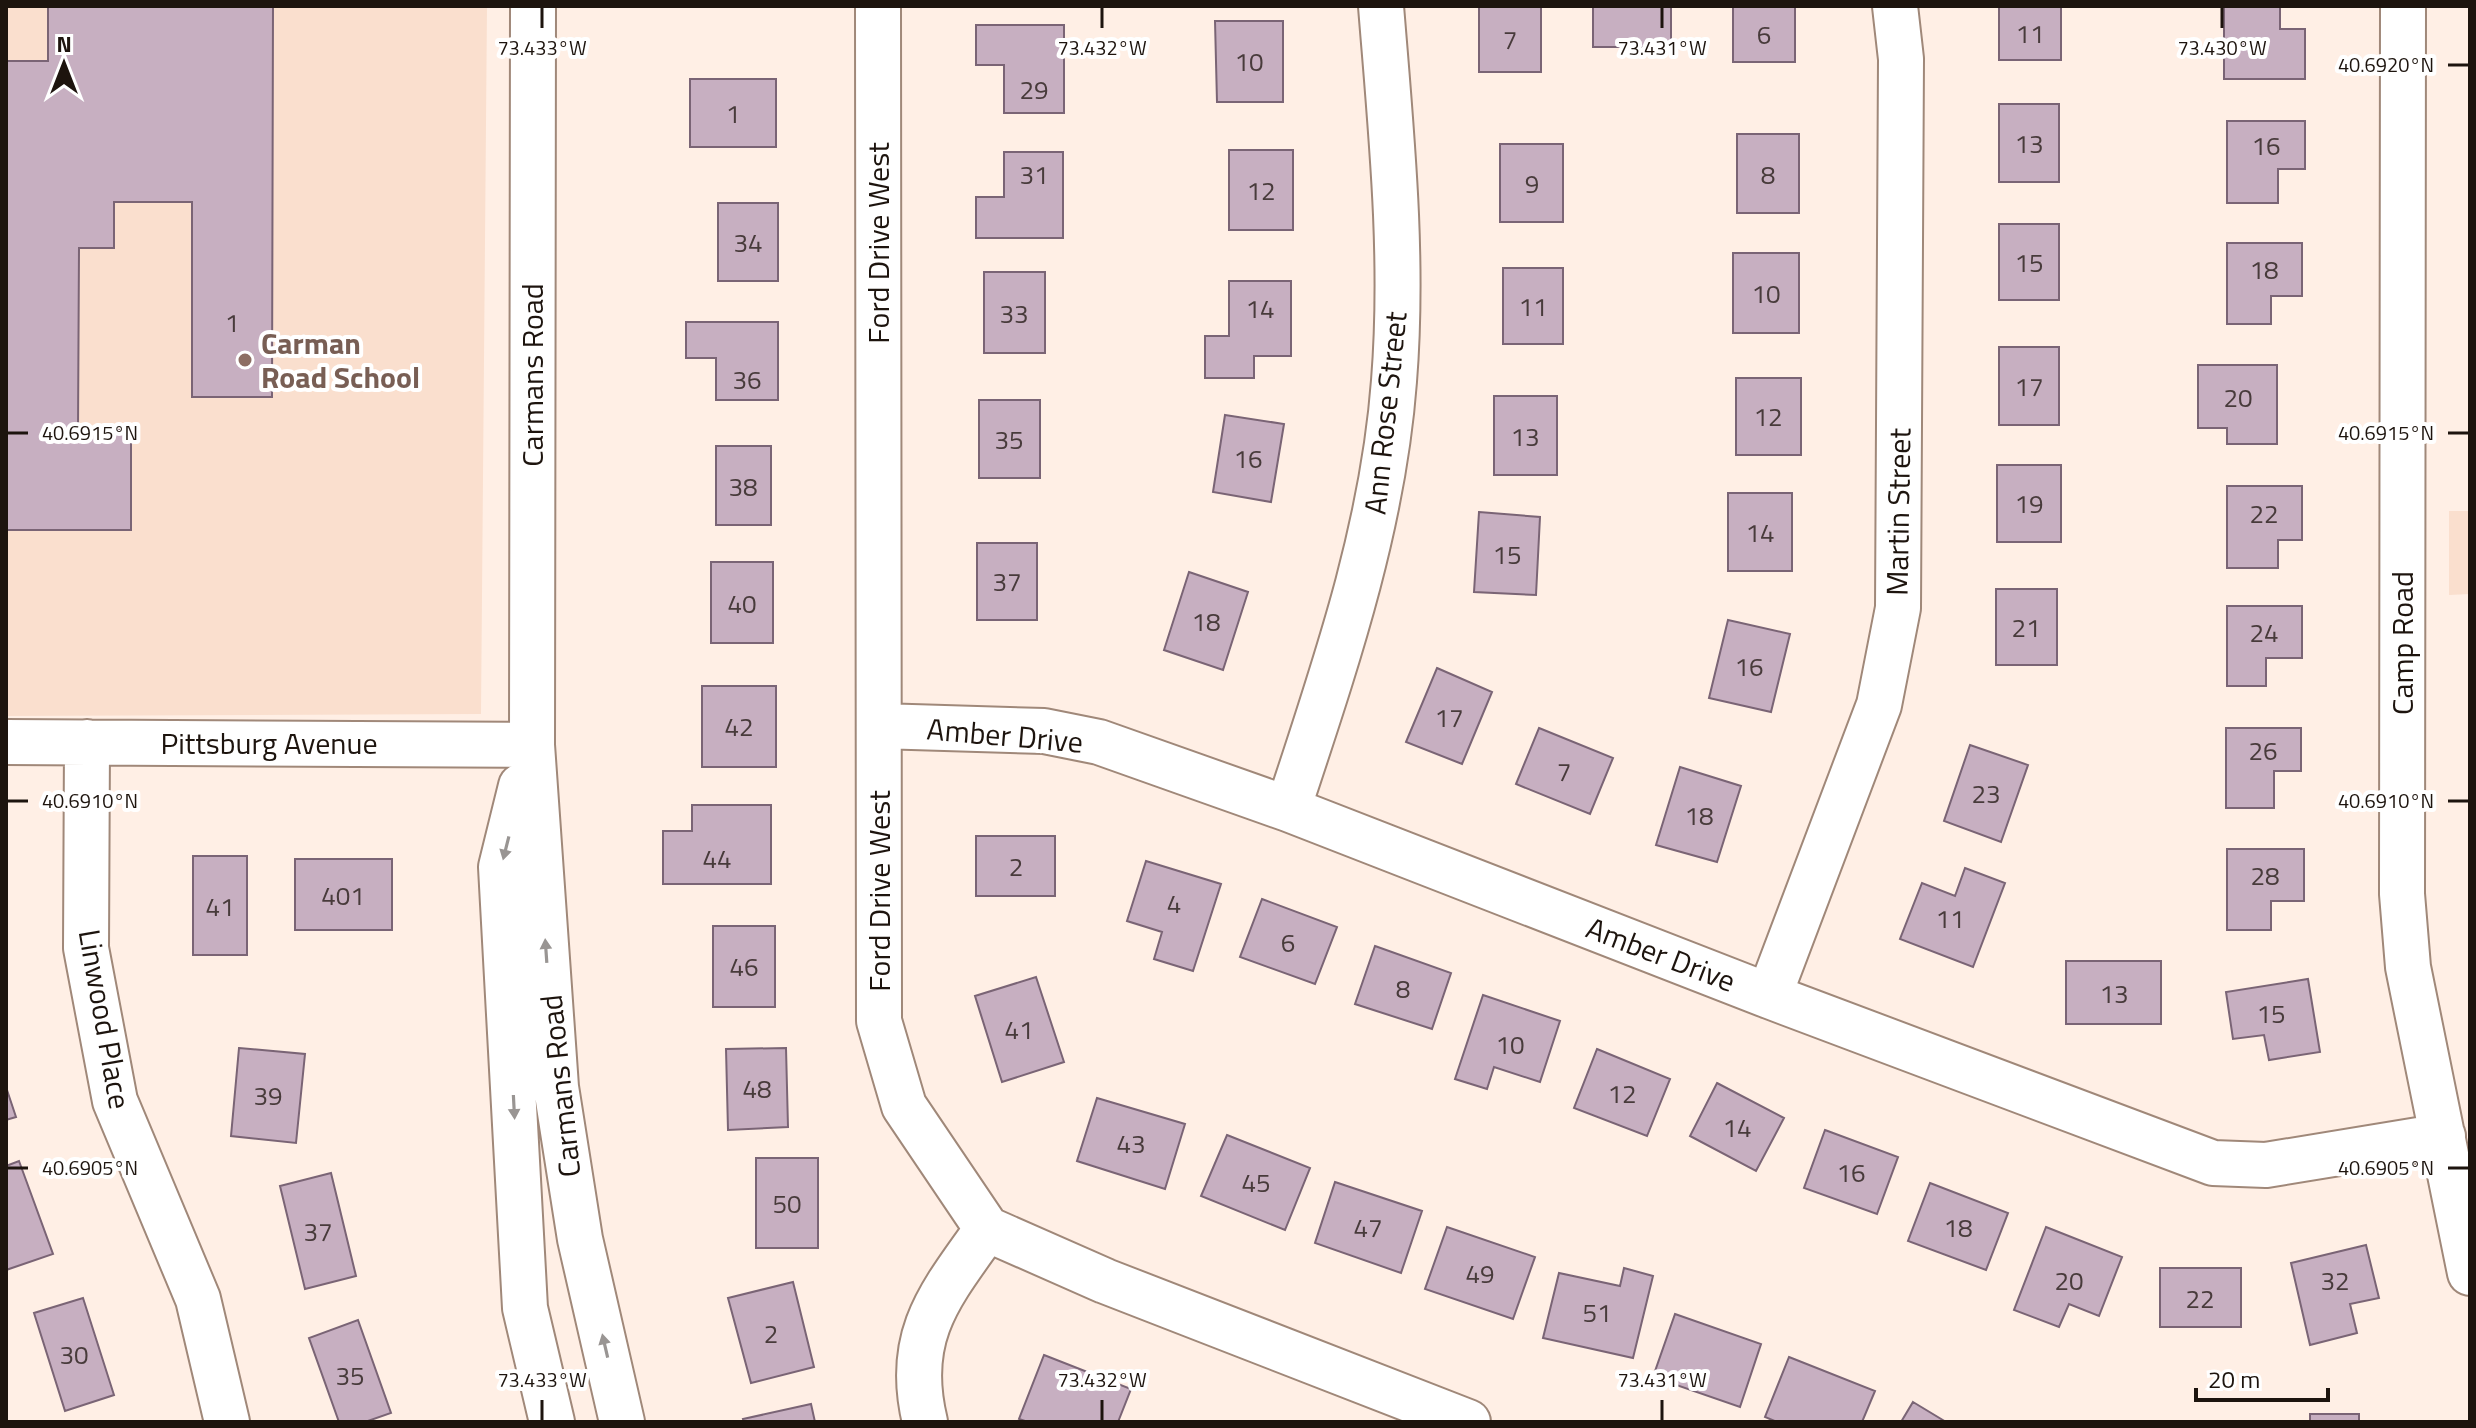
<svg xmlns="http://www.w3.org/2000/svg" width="2476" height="1428" font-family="'Titillium Web',sans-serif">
<rect width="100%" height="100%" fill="#ffefe5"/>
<path fill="#fadfce" d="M6,6H487L481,714L6,716Z
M2449,511H2470V594L2449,595Z"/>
<path fill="#c7afc1" stroke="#7a6475" stroke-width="2" d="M48,6H273L272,397H192V202H114V248H79L78,430H131V530H6V61H48Z
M1479,6H1541V72H1479Z
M1593,6H1671V47H1593Z
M1733,6H1795V62H1733Z
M1999,6H2061V60H1999Z
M2224,6H2280V29H2305V79H2224Z
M1215,21H1283V102H1217Z
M976,25H1064V113H1004V65H976Z
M690,79H776V147H690Z
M1999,104H2059V182H1999Z
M2227,121H2305V169H2278V203H2227Z
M1737,134H1799V213H1737Z
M1500,144H1563V222H1500Z
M1229,150H1293V230H1229Z
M1004,152H1063V238H976V197H1004Z
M718,203H778V281H718Z
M1999,224H2059V300H1999Z
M2227,243H2302V296H2271V324H2227Z
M1733,253H1799V333H1733Z
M1503,268H1563V344H1503Z
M984,272H1045V353H984Z
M1229,281H1291V356H1254V378H1205V336H1229Z
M686,322H778V400H716V358H686Z
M1999,347H2059V425H1999Z
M2198,365H2277V444H2227V428H2198Z
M1736,378H1801V455H1736Z
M1494,396H1557V475H1494Z
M979,400H1040V478H979Z
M1225,415L1284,424L1271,502L1213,492Z
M716,446H771V525H716Z
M1997,465H2061V542H1997Z
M2227,486H2302V540H2278V568H2227Z
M1728,493H1792V571H1728Z
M1479,512L1540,517L1536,595L1474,592Z
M977,543H1037V620H977Z
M711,562H773V643H711Z
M1189,572L1248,592L1223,670L1164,650Z
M1996,589H2057V665H1996Z
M2227,606H2302V658H2266V686H2227Z
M1728,620L1790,634L1771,712L1709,698Z
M1437,668L1492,692L1462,764L1406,742Z
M702,686H776V767H702Z
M1539,728L1613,758L1590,814L1516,784Z
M2226,728H2301V771H2274V808H2226Z
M1970,745L2028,765L2001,842L1944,821Z
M1680,767L1741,786L1717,862L1656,845Z
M692,805H771V884H663V831H692Z
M976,836H1055V896H976Z
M2227,849H2304V901H2271V930H2227Z
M193,856H247V955H193Z
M295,859H392V930H295Z
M1146,861L1221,884L1193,971L1154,959L1162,932L1127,921Z
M1965,868L2005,883L1973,967L1900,939L1922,883L1955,896Z
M1262,899L1337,927L1315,984L1240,957Z
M713,926H775V1007H713Z
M1375,946L1451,973L1432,1029L1355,1004Z
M2066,961H2161V1024H2066Z
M1036,977L1064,1062L1002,1082L975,996Z
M2308,979L2320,1052L2269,1060L2264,1035L2233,1039L2226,992Z
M1483,995L1560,1021L1540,1082L1494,1067L1487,1089L1455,1079Z
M239,1048L305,1054L296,1143L231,1136Z
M786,1048L788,1127L728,1130L726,1049Z
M1597,1049L1670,1079L1647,1136L1574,1108Z
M1717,1083L1784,1118L1756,1171L1690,1136Z
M6,1087L16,1117L6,1120Z
M1097,1098L1185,1124L1165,1189L1077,1161Z
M1825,1130L1898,1157L1877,1214L1804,1188Z
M1227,1135L1310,1168L1285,1230L1201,1196Z
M756,1158H818V1248H756Z
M19,1161L53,1254L6,1270V1166Z
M331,1173L356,1276L305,1289L280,1186Z
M1335,1182L1422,1211L1401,1273L1315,1243Z
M1930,1183L2008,1213L1986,1270L1908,1241Z
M1447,1227L1535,1257L1513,1319L1425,1289Z
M2046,1227L2122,1257L2099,1316L2069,1304L2059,1327L2014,1310Z
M2366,1245L2379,1298L2350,1304L2357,1333L2310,1345L2291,1263Z
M1624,1268L1653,1276L1633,1358L1543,1338L1559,1273L1620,1286Z
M2160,1268H2241V1327H2160Z
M793,1282L814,1367L751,1383L728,1298Z
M83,1298L114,1395L65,1411L34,1313Z
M1675,1314L1761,1344L1740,1407L1653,1377Z
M358,1320L391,1413L365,1422H339L309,1338Z
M1044,1355L1131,1389L1118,1422H1028L1019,1419Z
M1789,1357L1875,1391L1862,1422H1777L1765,1417Z
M1913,1402L1946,1422H1901Z
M811,1404L815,1422H744L743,1419Z
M2310,1414H2359V1422H2310Z"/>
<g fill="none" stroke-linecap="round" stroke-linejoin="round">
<defs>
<path id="minor" d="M878,6L879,1021L904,1106L987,1229L1105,1281L1468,1422
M2403,6L2402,894L2408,967L2470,1273
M879,726L1044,731L1099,742L1288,809L1769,996L2213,1163L2266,1165L2443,1136
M6,742L532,745
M87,742L86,948L115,1101L198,1299L227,1422
M1288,809C1334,669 1383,529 1394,381C1404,256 1391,131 1381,6
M1769,996L1879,705L1898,608L1901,59L1895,6
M925,1422C904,1336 940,1295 987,1229"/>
<path id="tertiary" d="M533,6L532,745L556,1087L580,1239L622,1422
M521,786L501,867L525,1308L552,1422"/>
</defs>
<use href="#minor" stroke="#a08879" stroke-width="48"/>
<use href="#tertiary" stroke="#a08879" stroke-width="48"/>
<use href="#minor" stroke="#fff" stroke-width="44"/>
<use href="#tertiary" stroke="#fff" stroke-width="44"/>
</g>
<defs><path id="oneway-solid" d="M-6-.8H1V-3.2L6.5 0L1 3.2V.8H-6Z" transform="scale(2)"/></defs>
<g fill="#999593">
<use href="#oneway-solid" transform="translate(506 848) rotate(104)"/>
<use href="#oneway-solid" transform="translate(546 951) rotate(-94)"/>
<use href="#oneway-solid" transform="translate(514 1107) rotate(87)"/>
<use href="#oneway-solid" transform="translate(605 1346) rotate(-103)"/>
</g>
<path fill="none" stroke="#1d140e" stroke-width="3" d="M542,8V28M1102,8V28M1662,8V28M2222,8V28M2448,65H2468M8,433H28M2448,433H2468M8,801H28M2448,801H2468M8,1168H28M2448,1168H2468M542,1400V1420M1102,1400V1420M1662,1400V1420"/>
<circle fill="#8d6e63" stroke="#fff" stroke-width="3" cx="245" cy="360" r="8"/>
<g text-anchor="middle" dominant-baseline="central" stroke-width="8" stroke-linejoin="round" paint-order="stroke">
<g font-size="26" fill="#483b3b">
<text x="2030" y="33">11</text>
<text x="1764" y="34">6</text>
<text x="1510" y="39">7</text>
<text x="1249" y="61">10</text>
<text x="1034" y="89">29</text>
<text x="733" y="113">1</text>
<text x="2029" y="143">13</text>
<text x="2266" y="145">16</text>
<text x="1034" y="174">31</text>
<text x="1768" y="174">8</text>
<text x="1532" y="183">9</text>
<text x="1261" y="190">12</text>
<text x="748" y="242">34</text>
<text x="2029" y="262">15</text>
<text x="2264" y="269">18</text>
<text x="1766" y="293">10</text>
<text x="1533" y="306">11</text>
<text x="1260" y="308">14</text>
<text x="1014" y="313">33</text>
<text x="232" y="322">1</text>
<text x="747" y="379">36</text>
<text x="2029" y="386">17</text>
<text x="2238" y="397">20</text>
<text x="1768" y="416">12</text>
<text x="1525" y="436">13</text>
<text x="1009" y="439">35</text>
<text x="1248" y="458">16</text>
<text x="743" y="486">38</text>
<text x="2029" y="503">19</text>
<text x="2264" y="513">22</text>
<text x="1760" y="532">14</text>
<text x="1507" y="554">15</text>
<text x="1007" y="581">37</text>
<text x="742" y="603">40</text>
<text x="1206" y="621">18</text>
<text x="2026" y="627">21</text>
<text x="2264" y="632">24</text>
<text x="1749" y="666">16</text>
<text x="1449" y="717">17</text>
<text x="739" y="726">42</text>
<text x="2263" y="750">26</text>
<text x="1564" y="771">7</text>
<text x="1986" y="793">23</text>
<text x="1699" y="815">18</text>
<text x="717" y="858">44</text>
<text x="1016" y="866">2</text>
<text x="2265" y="875">28</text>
<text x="343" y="895">401</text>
<text x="1174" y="903">4</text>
<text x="220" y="906">41</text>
<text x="1950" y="918">11</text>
<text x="1288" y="942">6</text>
<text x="744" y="966">46</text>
<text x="1403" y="988">8</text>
<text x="2114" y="993">13</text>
<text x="2271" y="1013">15</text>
<text x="1019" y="1029">41</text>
<text x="1510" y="1044">10</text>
<text x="757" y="1088">48</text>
<text x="1622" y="1093">12</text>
<text x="268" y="1095">39</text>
<text x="1737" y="1127">14</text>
<text x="1131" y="1143">43</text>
<text x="1851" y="1172">16</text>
<text x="1256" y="1182">45</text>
<text x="787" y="1203">50</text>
<text x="1368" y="1227">47</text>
<text x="1958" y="1227">18</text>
<text x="318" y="1231">37</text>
<text x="1480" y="1273">49</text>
<text x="2069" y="1280">20</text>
<text x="2335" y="1280">32</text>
<text x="2200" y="1298">22</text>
<text x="1597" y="1312">51</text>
<text x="771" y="1333">2</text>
<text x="74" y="1354">30</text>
<text x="350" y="1375">35</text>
</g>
<g font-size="30" fill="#1d140e" stroke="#fff">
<text transform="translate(878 243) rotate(-90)">Ford Drive West</text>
<text transform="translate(532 375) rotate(-90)">Carmans Road</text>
<text transform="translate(1385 413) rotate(-84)">Ann Rose Street</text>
<text transform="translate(1898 512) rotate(-89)">Martin Street</text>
<text transform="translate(2402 643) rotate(-90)">Camp Road</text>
<text transform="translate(1005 735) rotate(5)">Amber Drive</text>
<text x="269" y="743">Pittsburg Avenue</text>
<text transform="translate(879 891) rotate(-90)">Ford Drive West</text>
<text transform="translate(1661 954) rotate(21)">Amber Drive</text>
<text transform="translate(105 1019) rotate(80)">Linwood Place</text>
<text transform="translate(560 1086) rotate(-96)">Carmans Road</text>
</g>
<g font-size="30" font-weight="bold" fill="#785e54" stroke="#fff" text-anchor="start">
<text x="261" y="343">Carman<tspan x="261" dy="34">Road School</tspan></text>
</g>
</g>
<g font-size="20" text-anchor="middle" fill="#1d140e" stroke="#fff" stroke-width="8" stroke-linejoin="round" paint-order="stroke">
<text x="542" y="55">73.433°W</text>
<text x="1102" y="55">73.432°W</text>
<text x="1662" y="55">73.431°W</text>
<text x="2222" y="55">73.430°W</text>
<text x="2386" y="72">40.6920°N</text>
<text x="90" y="440">40.6915°N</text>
<text x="2386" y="440">40.6915°N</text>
<text x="90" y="808">40.6910°N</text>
<text x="2386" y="808">40.6910°N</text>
<text x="90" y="1175">40.6905°N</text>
<text x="2386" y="1175">40.6905°N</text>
<text x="542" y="1387">73.433°W</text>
<text x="1102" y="1387">73.432°W</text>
<text x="1662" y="1387">73.431°W</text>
</g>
<rect width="2476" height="1428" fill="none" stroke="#1d140e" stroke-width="16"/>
<g transform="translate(64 64)" stroke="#ffffff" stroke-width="6" paint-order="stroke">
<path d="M0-6L14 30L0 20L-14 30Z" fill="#1d140e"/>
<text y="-12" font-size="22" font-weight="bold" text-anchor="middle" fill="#1d140e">N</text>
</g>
<path d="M2196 1388v12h132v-12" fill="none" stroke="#1d140e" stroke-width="4"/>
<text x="2208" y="1388" font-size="24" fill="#1d140e" stroke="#ffffff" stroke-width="6" paint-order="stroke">20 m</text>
</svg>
